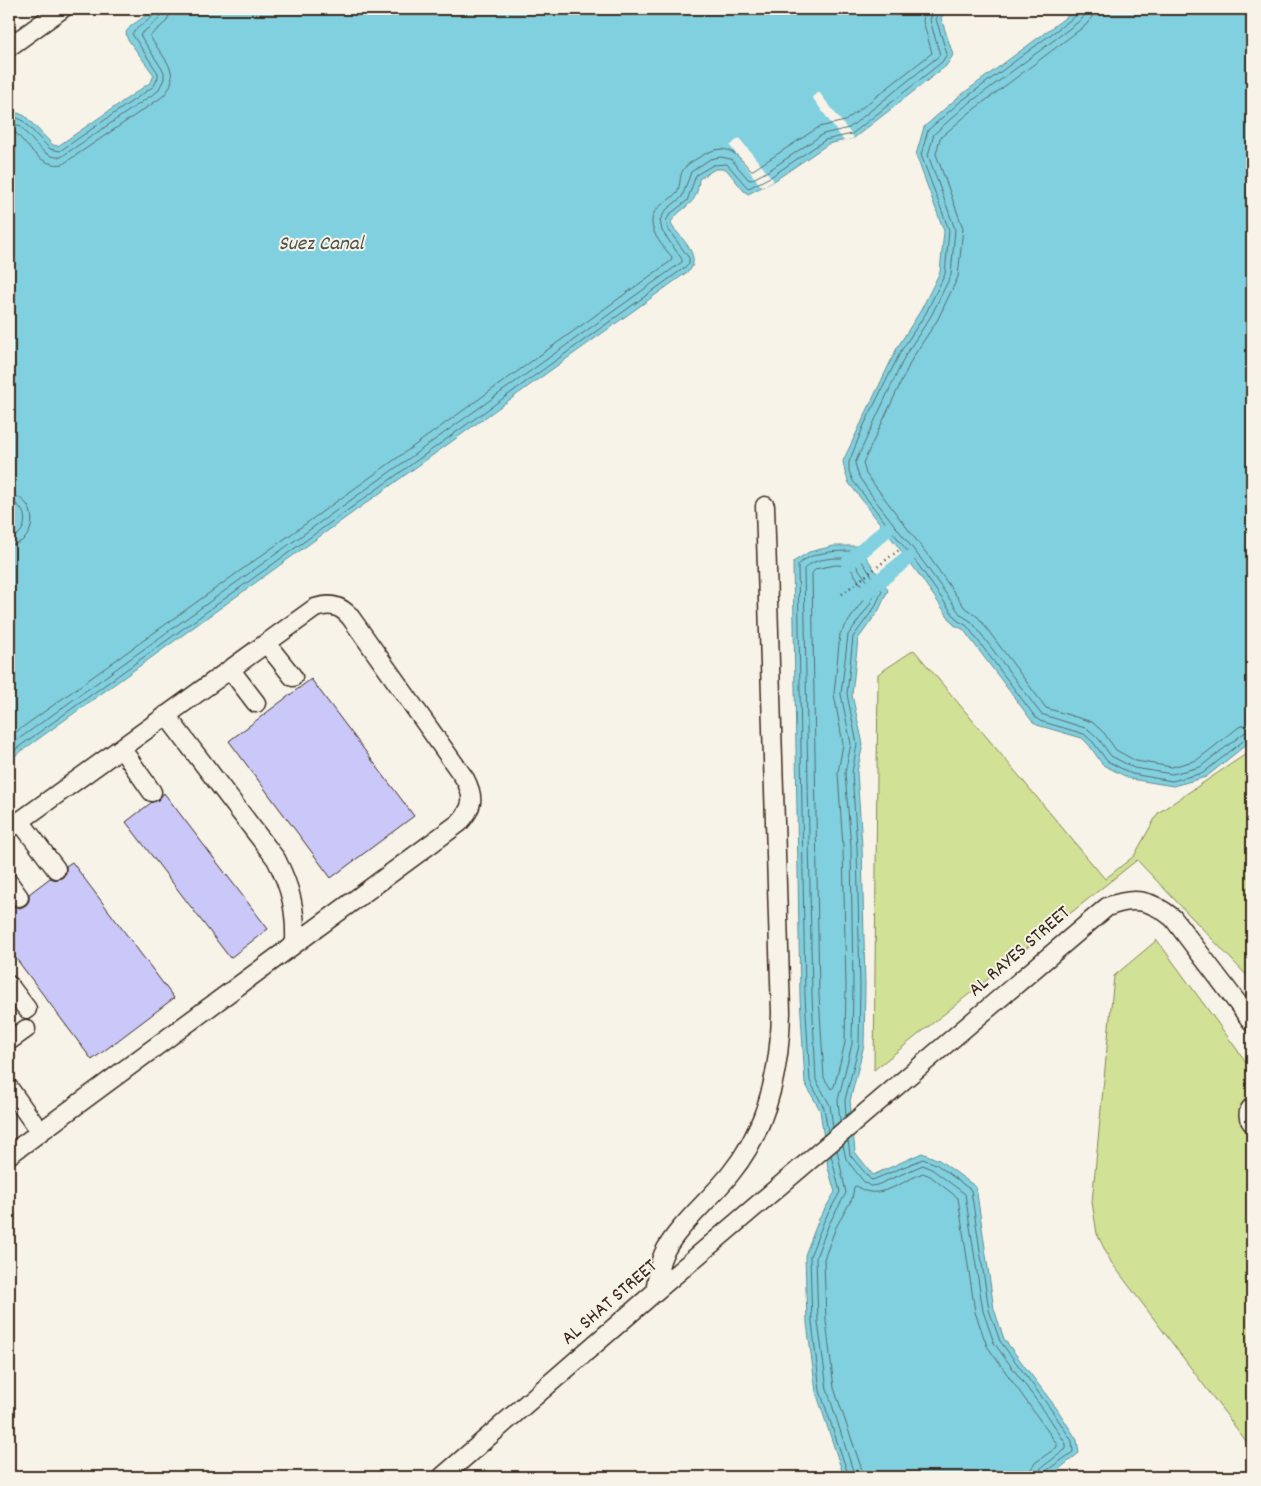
<svg xmlns="http://www.w3.org/2000/svg" width="1261" height="1486" font-family="Dekko,sans-serif">
<rect width="100%" height="100%" fill="#f7f3e8"/>
<filter id="ink" filterUnits="userSpaceOnUse"><feTurbulence type="fractalNoise" baseFrequency=".02" numOctaves="2"/><feDisplacementMap in="SourceGraphic" scale="10" xChannelSelector="R" yChannelSelector="G"/><feConvolveMatrix kernelMatrix="1 2 1 2 8 2 1 2 1" color-interpolation-filters="sRGB"/></filter>
<g filter="url(#ink)">
<path fill="#d1e195" stroke="#86865a" d="M914,650L1105,879L1134,856L1158,813L1252,750V981L1137,860L874,1070L878,674Z
M1157,940L1252,1070V1449L1111,1262L1097,1234L1092,1202L1114,976Z"/>
<path fill="#81d0df" stroke="#658e92" d="M155,9H947L941,18L953,55L946,66L854,138L828,144L774,181L748,194L744,191L726,169H715L699,179C697,208 684,203 671,222L672,226C681,238 701,255 690,270L9,760V528L14,522L13,518L9,511V115L18,113L25,116L53,145L58,146L151,82L154,75L127,38L126,32L131,26Z
M1077,9H1252V740L1206,777L1173,786L1131,779L1103,765L1089,745L1082,738L1037,725L1032,721L963,629L954,625L915,569L849,483L845,472L843,461L897,348L921,310L940,272L944,231L916,155L924,127L957,98Z
M834,546H859L888,590L879,610L858,639L852,695L863,744L857,772L862,846L865,986L864,1045L850,1101L855,1152L873,1175L922,1153L939,1160L976,1187L994,1309L1004,1339L1057,1409L1077,1440L1079,1453L1054,1473L1045,1477H844L816,1392L807,1323L805,1255L819,1219L835,1192L828,1168L820,1110L805,1083L800,997L793,562L809,552Z"/>
<path fill="#f7f3e8" d="M819,92L854,138L844,141L812,97Z
M739,138L774,181L762,187L730,146Z"/>
<g fill="none" stroke-linecap="round" stroke-linejoin="round">
<path stroke="#576c6b" stroke-width="1" d="M1080,9L1077,15L960,102L928,130L921,155L949,230L945,274L926,313L901,351L864,425L849,462V471L853,481L919,566L957,620L967,626L1036,718L1040,721L1084,734L1093,742L1107,761L1132,774L1172,781L1203,773L1247,738L1252,737
M1086,9L1085,15L1081,20L964,107L934,134L928,155L955,229L951,275L931,316L906,354L855,463L859,477L875,500L924,563L961,615L972,622L1041,714L1088,729L1098,738L1111,756L1134,768L1172,774L1200,767L1244,733L1252,730
M1093,9L1092,17L1086,25L969,113L940,138L936,154L963,228L958,277L938,319L913,357L863,463L866,474L930,558L965,608L978,617L1046,708L1092,722L1104,733L1116,750L1136,761L1172,767L1197,760L1239,727L1252,723
M9,119L17,118L22,120L50,149L60,151L154,86L158,77V73L132,34C138,24 155,20 157,9
M9,126L19,125C31,137 43,159 61,157L158,91L164,79V72L140,35L160,18L163,9
M9,133H16C29,147 42,168 63,164L162,97C186,74 160,56 150,36L167,21L171,9
M9,495C39,496 40,544 9,545
M9,502C30,504 30,536 9,538
M836,565L849,566L866,592L863,600L840,634L834,694L843,744L838,773L843,847L846,986L845,1043L834,1087L831,1089L824,1078L819,996L812,573L816,569Z
M9,737L671,261L672,257C664,247 651,235 652,220C653,205 669,203 677,192C681,185 679,176 683,170C687,164 693,161 698,158C723,142 734,149 750,170H753L819,127L845,121L932,53L923,21L925,9
M9,746L682,262V259L662,231L660,220L666,210L682,197L691,172L710,159L721,157L731,159L748,179L751,180L768,171L823,134L849,128L940,55L930,20L934,9
M9,754L687,266L689,263V258L668,229L666,221L670,214L687,201L696,175L713,165L727,164L747,187L749,188L772,176L825,140L852,134L942,62L947,54L936,19L941,9
M833,1127L830,1105L816,1080L812,996L804,569C815,557 836,558 851,558L875,592L870,604L848,635L841,694L851,744L845,773L851,847L853,986L852,1044L838,1100L840,1121
M828,1132L824,1108L810,1081L805,996L798,565C812,551 836,551 855,551L882,591L875,607L853,637L847,694L857,744L852,773L857,847L860,986L859,1045L845,1100L846,1116
M848,1140L850,1155L871,1180L875,1179L923,1159L936,1164L971,1190L989,1310L1000,1341L1053,1412L1072,1441L1073,1452L1046,1471L1044,1477
M843,1145L846,1159L864,1182L870,1186L877,1185L923,1165L933,1170L965,1194L983,1311L994,1343L1048,1416L1066,1444V1449L1041,1468L1038,1477
M837,1150L846,1193L829,1224L816,1257L818,1322L827,1389L855,1477
M831,1155L840,1192L824,1221L810,1256L812,1322L820,1391L849,1477
M863,1477L862,1470L834,1388L826,1321L824,1259L836,1227L852,1199L854,1187L857,1186C876,1203 903,1181 923,1173L930,1176L958,1198L975,1312L987,1346L1057,1444V1447L1035,1463L1031,1469L1030,1477"/>
<path stroke="#81d0df" stroke-width="15" d="M848,563L886,530
M865,592L907,559"/>
</g>
<path fill="#cac7f9" stroke="#3b2a1e" d="M311,679L414,816L331,878L229,741Z
M164,793L268,929L230,958L126,822L152,802L158,800Z
M72,862L174,998L92,1060L9,949V909L13,906L20,908L26,905L29,901V894L50,878L57,880L63,877L66,873V866Z"/>
<g fill="none" stroke-linecap="round" stroke-linejoin="round">
<defs>
<path id="minor" d="M9,47L62,9
M266,643L293,677
M230,669L256,703
M166,715L276,859C291,888 296,910 295,943
M121,748L152,792
M20,821L56,869
M9,829L315,608C330,603 341,605 351,618L465,779C475,798 473,808 459,823L9,1155
M9,883L19,897
M9,985L27,1009
M9,1041L26,1029
M9,1088L40,1132
M1252,1107C1247,1112 1248,1118 1252,1123
M655,1292C657,1281 658,1266 663,1255C675,1228 712,1198 731,1173C768,1127 780,1070 781,1012L765,506
M442,1477L655,1292L1107,907C1135,896 1151,900 1173,918L1252,1022"/>
</defs>
<use href="#minor" stroke="#3b2a1e" stroke-width="21"/>
<path stroke="#3b2a1e" stroke-width="2.5" stroke-dasharray="1 4" stroke-linecap="butt" d="M842,594L899,550"/>
<use href="#minor" stroke="#f7f3e8" stroke-width="18"/>
</g>
</g>
<g text-anchor="middle" dominant-baseline="central" stroke-width="4" stroke-linejoin="round" paint-order="stroke">
<g font-size="20" fill="#3b2a1e" stroke="#f7f3e8">
<text transform="translate(1020 952) rotate(-41)">AL RAYES STREET</text>
<text transform="translate(610 1303) rotate(-41)">AL SHAT STREET</text>
</g>
<g font-size="21" font-style="italic" fill="#4c544e" stroke="#f7f3e8">
<text x="321" y="245">Suez Canal</text>
</g>
</g>
<rect width="1261" height="1486" fill="none" stroke="#f7f3e8" stroke-width="30"/>
<rect x="15" y="15" width="1231" height="1456" fill="none" stroke="#3b2a1e" stroke-width="2" filter="url(#ink)"/>
</svg>
